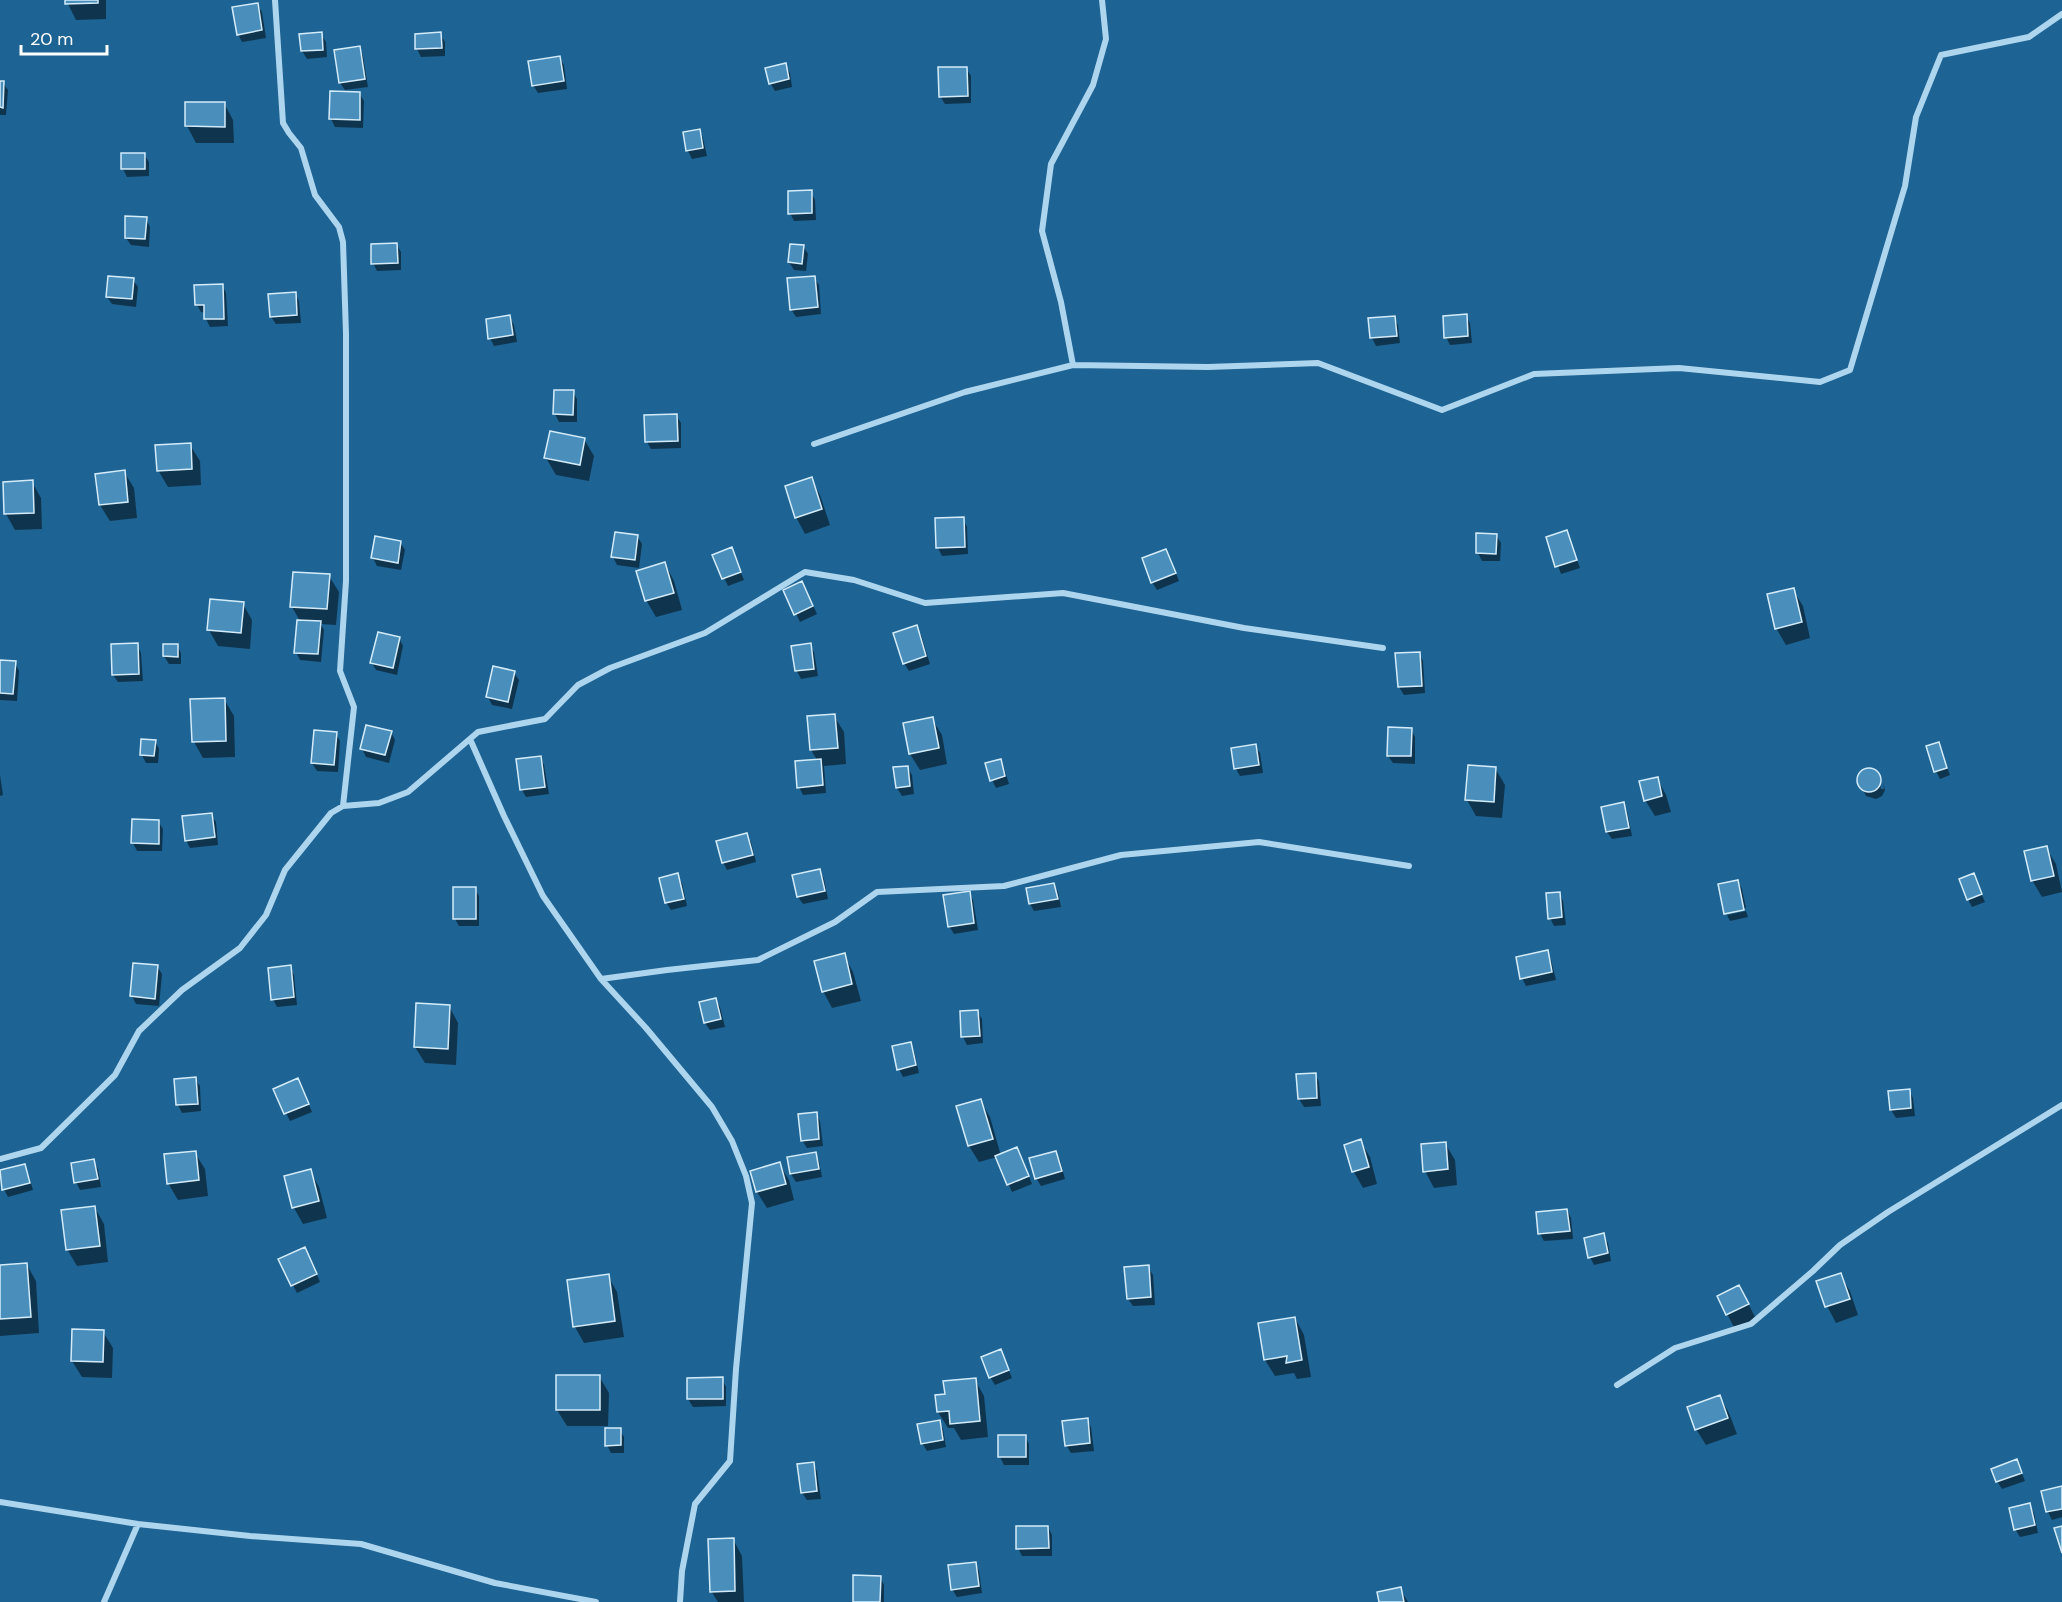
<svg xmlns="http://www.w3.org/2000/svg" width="2062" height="1602" font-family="'DM Sans',sans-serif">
<rect width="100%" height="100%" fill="#1d6393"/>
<path fill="#0007" d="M66,0H106V19L76,20Z
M257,4L262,12L266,38L242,42L238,34Z
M321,34L326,42L327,57L307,59L302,51Z
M440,34L445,42V56L421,57L417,49Z
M359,48L363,56L368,87L345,90L340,83Z
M559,58L564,65L567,89L538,93L533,85Z
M785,65L790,73L792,87L775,91L770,83Z
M966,68L971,76V103L945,104L940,96Z
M0,82L3,83L8,90L6,115H0Z
M359,93L364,101L363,128L335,127L331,119Z
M224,103L233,120L234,143H196L187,126Z
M699,130L703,138L707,156L692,159L688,151L684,133Z
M123,154H144L149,162V176L127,177L123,169Z
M811,192L815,200L816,220L794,221L790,213Z
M146,219L150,227L149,247L131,245L126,238Z
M396,244L401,252V270L377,271L373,263Z
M803,246L808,254L806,271L794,270L789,262Z
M814,278L819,285L821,314L796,317L791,309Z
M133,280L138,287L136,307L112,304L107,297Z
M222,285L226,293L228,326L210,327L206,319V313L201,312L197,305Z
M295,293L299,301L301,323L276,324L271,317Z
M1466,316L1470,323L1472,343L1450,345L1446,337Z
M509,317L514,325L517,342L494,346L490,338Z
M1394,317L1398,325L1400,343L1376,346L1372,338L1370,320Z
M573,392L577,399V422H559L555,414Z
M676,415L681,423V448L651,449L647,442Z
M584,439L594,456L589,481L556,475L546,458Z
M190,445L200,461L201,485L168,487L158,470Z
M124,472L134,488L137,518L110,521L100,505Z
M811,479L820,495L830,525L805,534L796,517Z
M32,482L41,498L42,529L15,530L6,514Z
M963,519L967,527L968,554L942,556L938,548Z
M1567,532L1580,568L1561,574L1548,538Z
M1496,535L1501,543L1500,561H1482L1478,553Z
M637,536L642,544L639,568L617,565L613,557Z
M400,542L405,550L401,570L377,566L373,558Z
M731,549L744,580L728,586L714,556Z
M1170,558L1179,581L1157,590L1152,582Z
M665,564L674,581L682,610L656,617L646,600Z
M329,576L339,592L336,625L321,624L324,630L321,662L300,660L296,652L300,621L292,607Z
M806,590L817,614L800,622L785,591Z
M1793,590L1803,606L1810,638L1786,645L1776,628Z
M243,604L252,620L250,649L218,646L209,630Z
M916,627L921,635L930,664L909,671L904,663Z
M399,638L403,646L397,675L376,670L372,663Z
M137,645L141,653L143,681L118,682L113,675Z
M177,645L181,653V664H169L164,656Z
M810,645L814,652L818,676L801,679L797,671L793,647Z
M1419,653L1423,661L1425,693L1404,695L1399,687Z
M0,662L15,663L19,671L17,701L0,700Z
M514,673L519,680L512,709L492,705L488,697Z
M224,699L234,716L235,757L203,758L194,742L192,701Z
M834,716L844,732L846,764L824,766L826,793L803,795L799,787L817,760L811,750Z
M932,719L942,735L947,764L920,770L910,754Z
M1411,729L1415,737V764L1393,763L1388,756Z
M391,732L395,740L389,763L366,757L362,749Z
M336,734L340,741L338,772L317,771L312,763Z
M155,741L159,749L158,763H146L142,755Z
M1938,743L1950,775L1940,779L1936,771Z
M1255,746L1260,753L1263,773L1240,776L1236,769Z
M540,757L544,765L549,794L526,797L522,790Z
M1000,760L1004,768L1009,784L996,788L992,780Z
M907,767L912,775L914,794L902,796L897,788Z
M1495,768L1505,785L1502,818L1476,816L1467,800Z
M1869,770L1878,775L1881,779H1879L1881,789H1884L1883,783L1885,790L1882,796L1876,799L1866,796L1859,781L1864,772Z
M0,775L3,795L0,796Z
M1657,778L1666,795L1671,812L1655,816L1645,800Z
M1623,804L1627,811L1632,836L1612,839L1607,832Z
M211,815L216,822L218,845L190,848L186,840Z
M133,821H158L163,829L162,851H137L133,843Z
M746,834L751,842L756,862L727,870L723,862Z
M2046,848L2056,864L2062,892L2042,897L2032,880Z
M820,871L824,879L828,899L803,904L798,897Z
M677,875L682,883L687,906L671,910L666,902Z
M1973,875L1985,902L1972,907L1968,899Z
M1738,881L1742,889L1746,908L1726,912V914L1720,885Z
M1054,884L1058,892L1061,907L1034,911L1030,904Z
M475,889L479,896V926H459L455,919Z
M969,892L973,900L978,930L954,934L949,926Z
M1559,893L1563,901L1566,925L1554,926L1550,918Z
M1746,911L1748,917L1730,921L1727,915Z
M1547,952L1551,960L1556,980L1526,986L1522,978Z
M844,955L853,972L861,1001L832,1008L823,991Z
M157,966L162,974L159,1006L136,1004L132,996Z
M290,967L294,975L297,1005L277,1007L273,999Z
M716,1000L720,1007L725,1027L710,1030L705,1023L701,1004Z
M449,1006L458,1023L456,1065L425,1063L415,1047Z
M977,1011L982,1019L983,1043L967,1045L963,1037Z
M910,1043L914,1051L919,1073L903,1077L899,1069Z
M1315,1074L1319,1082L1321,1106L1304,1107L1299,1099Z
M195,1079L200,1086L201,1111L182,1113L178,1105L176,1080Z
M302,1088L312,1112L290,1121L275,1090Z
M1909,1090L1913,1098L1915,1116L1896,1118L1891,1110Z
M980,1100L990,1117L1001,1156L1021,1157L1032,1184L1012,1192L997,1157L979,1162L969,1146Z
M816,1114L820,1121L823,1146L807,1148L802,1140Z
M1360,1141L1370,1157L1377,1184L1363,1188L1354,1172L1346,1146Z
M1445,1143L1455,1160L1457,1185L1434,1188L1425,1171Z
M195,1153L205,1169L208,1196L178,1200L168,1183Z
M1056,1153L1060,1160L1065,1179L1041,1186L1036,1178Z
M815,1154L819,1161L822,1177L796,1182L791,1174L789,1158Z
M93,1161L98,1169L101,1187L80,1190L76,1182Z
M779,1164L789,1180L794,1200L767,1208L757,1192Z
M24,1165L28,1173L33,1190L8,1197L4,1189L0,1172Z
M310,1171L319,1187L327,1218L303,1224L294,1208L286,1177Z
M95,1208L104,1224L108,1262L77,1266L67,1249Z
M1567,1210L1571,1218L1573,1239L1544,1241L1540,1234Z
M1603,1235L1608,1243L1611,1261L1594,1265L1590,1257Z
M309,1256L320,1282L297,1293L280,1260Z
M27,1265L36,1281L39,1333L0,1336V1266Z
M1148,1267L1153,1275L1155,1305L1133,1306L1128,1299Z
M1840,1275L1850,1291L1858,1315L1836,1323L1827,1306Z
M608,1276L617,1292L624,1337L584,1343L575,1327L568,1281Z
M1748,1303L1757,1321L1736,1331L1727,1314Z
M1295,1318L1304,1335L1311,1377L1297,1379L1294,1373L1275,1376L1265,1360Z
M103,1332L113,1348L112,1378L82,1377L72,1361Z
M1001,1351L1012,1378L995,1385L990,1377Z
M599,1376L609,1393L608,1426H567L557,1410Z
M722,1379L726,1387V1406L693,1407L688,1399Z
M975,1380L984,1396L988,1437L961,1440L954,1428H948L938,1412L936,1397L946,1396Z
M1720,1397L1729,1413L1737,1434L1706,1445L1696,1429Z
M1087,1420L1091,1427L1094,1451L1071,1453L1066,1445Z
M939,1421L943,1429L946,1447L927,1451L922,1443Z
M620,1430L624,1437V1453H611L607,1445Z
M1025,1436L1029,1444V1465H1004L1000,1457Z
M2017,1461L2025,1481L2002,1489L1997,1481Z
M813,1463L817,1471L821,1499L807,1500L802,1493Z
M2062,1488V1517L2052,1520L2048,1512L2043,1492Z
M2029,1505L2034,1513L2038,1533L2020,1537L2015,1529Z
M1048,1527L1052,1535V1556H1022L1018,1548Z
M733,1539L742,1556L744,1602H718L711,1591Z
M975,1563L979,1571L982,1593L957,1597L952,1589Z
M880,1577L884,1585V1602H854Z
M1400,1589L1408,1602H1381Z"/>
<path fill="#4a8ebb" stroke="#d4ecfa" stroke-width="1.5" d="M65,0H98V3L65,4Z
M258,3L262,30L237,35L232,7Z
M322,32L323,50L301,51L299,34Z
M441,32L442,48L415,49V34Z
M360,46L365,79L339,83L334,50Z
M560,56L564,81L532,86L528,61Z
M786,63L789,79L769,84L765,68Z
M938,67H967L968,96L939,97Z
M0,81H4L3,108L0,107Z
M330,91L360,92V120L329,119Z
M185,102H225V127L185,126Z
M700,129L703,148L686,151L683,132Z
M121,153H145V169H121Z
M812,190V213L788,214V191Z
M125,216L147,217L145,239L125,238Z
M397,243L398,263L371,264V244Z
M790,244L804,245L802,264L788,262Z
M108,276L134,278L132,299L106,297Z
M815,276L818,307L790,310L787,278Z
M223,284L224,319H204V305H195L194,285Z
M296,292L297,315L270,317L268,294Z
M1467,314L1468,336L1444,338L1443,316Z
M510,315L513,335L488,339L486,319Z
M1395,316L1397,336L1370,338L1368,318Z
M554,390H574L573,415L553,414Z
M677,414L678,441L645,442L644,415Z
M550,431L585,438L580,465L544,458Z
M191,443L192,469L157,471L155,445Z
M125,470L128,502L99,505L95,474Z
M812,477L822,509L795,518L785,486Z
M33,480L34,513L4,514L3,482Z
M964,517L965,547L936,548L935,518Z
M1567,530L1577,560L1555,567L1546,537Z
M615,532L638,535L635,560L611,557Z
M1476,533L1497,534L1496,554L1476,553Z
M375,536L401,541L398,563L371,558Z
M732,547L741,572L722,579L712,555Z
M1166,549L1176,573L1151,583L1142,558Z
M665,562L674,593L645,601L636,571Z
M293,572L330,574L327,609L290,607Z
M802,581L813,606L794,615L783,590Z
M1794,588L1802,622L1775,629L1767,594Z
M210,599L244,602L241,633L207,630Z
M297,620L321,621L318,654L294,653Z
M917,625L926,656L903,664L893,633Z
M378,632L400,637L393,668L370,663Z
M138,643L139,674L112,675L111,644Z
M811,643L814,669L795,671L791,646Z
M163,644H178V657L163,656Z
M1420,652L1422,686L1398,687L1395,653Z
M0,660L16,661L13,694L0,693Z
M493,666L515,671L508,702L486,697Z
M225,698L226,741L192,742L190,699Z
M835,714L838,748L810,750L807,716Z
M933,717L939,748L909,754L903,723Z
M366,725L392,731L385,755L360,749Z
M1388,727L1412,728L1411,756H1387Z
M314,730L337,732L334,765L311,763Z
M141,739L156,740L154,756L140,755Z
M1939,742L1947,768L1934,772L1926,746Z
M1256,744L1259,765L1234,769L1231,748Z
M541,756L545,787L520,790L516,759Z
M821,759L823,785L797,788L795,761Z
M1001,759L1005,776L990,781L985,763Z
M1468,765L1496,767L1494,802L1465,800Z
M908,766L910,786L896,788L893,767Z
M1857 780a12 12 0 1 1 24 0a12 12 0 1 1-24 0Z
M1658,777L1662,796L1644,801L1639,781Z
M1624,802L1629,828L1606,832L1601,807Z
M212,813L215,837L185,841L182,816Z
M132,819L159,820V844L131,843Z
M747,833L753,855L722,863L716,841Z
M2047,846L2054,876L2031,881L2024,851Z
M820,869L825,891L797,897L792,875Z
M678,873L684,899L665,903L659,878Z
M1974,873L1982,894L1967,900L1959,879Z
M1738,880L1744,910L1724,914L1718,884Z
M1054,883L1058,899L1029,904L1026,888Z
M453,887H476V919H453Z
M970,891L974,923L948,927L943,895Z
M1560,892L1562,917L1548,919L1546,893Z
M1548,950L1552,972L1520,979L1516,957Z
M845,953L852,984L822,992L814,961Z
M133,963L158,965L155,999L130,996Z
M291,965L294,997L271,1000L268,968Z
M716,998L721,1019L704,1023L699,1002Z
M416,1003L450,1005L448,1049L414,1047Z
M978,1010L980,1036L961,1037L960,1011Z
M911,1042L916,1065L897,1070L892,1046Z
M1316,1073L1317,1098L1298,1099L1296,1074Z
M196,1077L198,1104L176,1105L174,1079Z
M298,1078L309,1104L284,1114L273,1089Z
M1910,1089L1911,1108L1890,1110L1888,1091Z
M981,1099L993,1139L968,1146L956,1106Z
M817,1112L819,1139L801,1141L798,1114Z
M1361,1139L1369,1167L1352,1172L1344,1145Z
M1446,1142L1448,1169L1423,1172L1421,1144Z
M1017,1147L1029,1176L1007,1185L995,1156Z
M196,1151L199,1180L167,1184L164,1154Z
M1056,1151L1062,1171L1035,1179L1029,1158Z
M816,1152L819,1169L790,1174L787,1157Z
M94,1159L98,1179L74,1183L71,1163Z
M780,1162L786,1184L756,1192L750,1171Z
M25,1164L30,1183L2,1190L0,1170Z
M311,1169L319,1201L292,1208L284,1176Z
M95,1206L100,1246L66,1250L61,1210Z
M1567,1209L1570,1231L1538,1234L1536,1212Z
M1604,1233L1608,1253L1588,1258L1584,1238Z
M305,1247L317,1274L291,1286L278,1259Z
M27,1263L31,1317L0,1319V1265Z
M1149,1265L1151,1297L1127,1299L1124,1267Z
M1841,1273L1850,1299L1825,1307L1816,1281Z
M609,1274L615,1321L573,1327L567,1280Z
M1739,1285L1749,1304L1726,1315L1717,1296Z
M1295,1317L1302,1360L1286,1363L1287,1356L1264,1360L1258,1323Z
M72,1329L104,1330L103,1362L71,1361Z
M1001,1349L1009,1370L989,1378L981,1357Z
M556,1375H600V1410H556Z
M723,1377V1399H687V1378Z
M976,1378L980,1421L950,1424L949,1411L937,1412L935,1395L945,1394L943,1381Z
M1720,1395L1728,1418L1695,1430L1687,1407Z
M1088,1418L1090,1443L1065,1446L1062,1421Z
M940,1420L943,1440L921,1444L917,1424Z
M605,1428H621V1445L605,1446Z
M998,1435H1026V1457H998Z
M2017,1459L2022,1473L1996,1482L1991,1469Z
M814,1462L817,1491L801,1493L797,1464Z
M2062,1486V1509L2046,1512L2041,1491Z
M2030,1503L2035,1525L2014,1530L2009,1508Z
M1016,1526H1048L1049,1548L1016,1549Z
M2062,1526V1553L2054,1528Z
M734,1538L735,1591L710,1592L708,1539Z
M976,1562L979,1586L951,1590L948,1565Z
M853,1575L881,1576L880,1602H853Z
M1401,1587L1404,1602H1379L1377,1592Z"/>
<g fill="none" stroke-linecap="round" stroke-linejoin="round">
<path stroke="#aed5ee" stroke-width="6" d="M275,0L283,123L289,133L301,148L315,195L339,227L343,242L346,334V581L340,671L354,707L343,806
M1073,365L1061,302L1042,231L1051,164L1093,85L1106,39L1102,0
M814,444L965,392L1073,365L1208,367L1318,363L1442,410L1534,374L1679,368L1820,382L1850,370L1905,186L1916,117L1941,55L2029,37L2062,14
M470,739L504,816L543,896L601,979L646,1028L712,1107L732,1141L746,1176L752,1203L736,1369L730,1461L695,1504L682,1571L680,1602
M601,979L667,970L758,960L835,922L877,892L1004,886L1121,855L1259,842L1409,866
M0,1159L41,1148L115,1075L139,1031L182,990L240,948L266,915L285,870L331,813L343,806L379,803L408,792L478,732L545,719L578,685L610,668L705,633L805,572L854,580L925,603L1063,593L1244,628L1383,648
M1617,1385L1675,1348L1751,1324L1813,1271L1840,1245L1888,1212L2062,1105
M0,1502L138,1524L250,1536L361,1544L495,1583L596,1602
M104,1602L138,1524"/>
</g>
<path d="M21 45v9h86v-9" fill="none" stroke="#ffffff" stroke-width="3"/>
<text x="30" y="45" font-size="18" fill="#ffffff" stroke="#1d6393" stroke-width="4.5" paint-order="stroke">20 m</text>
</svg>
